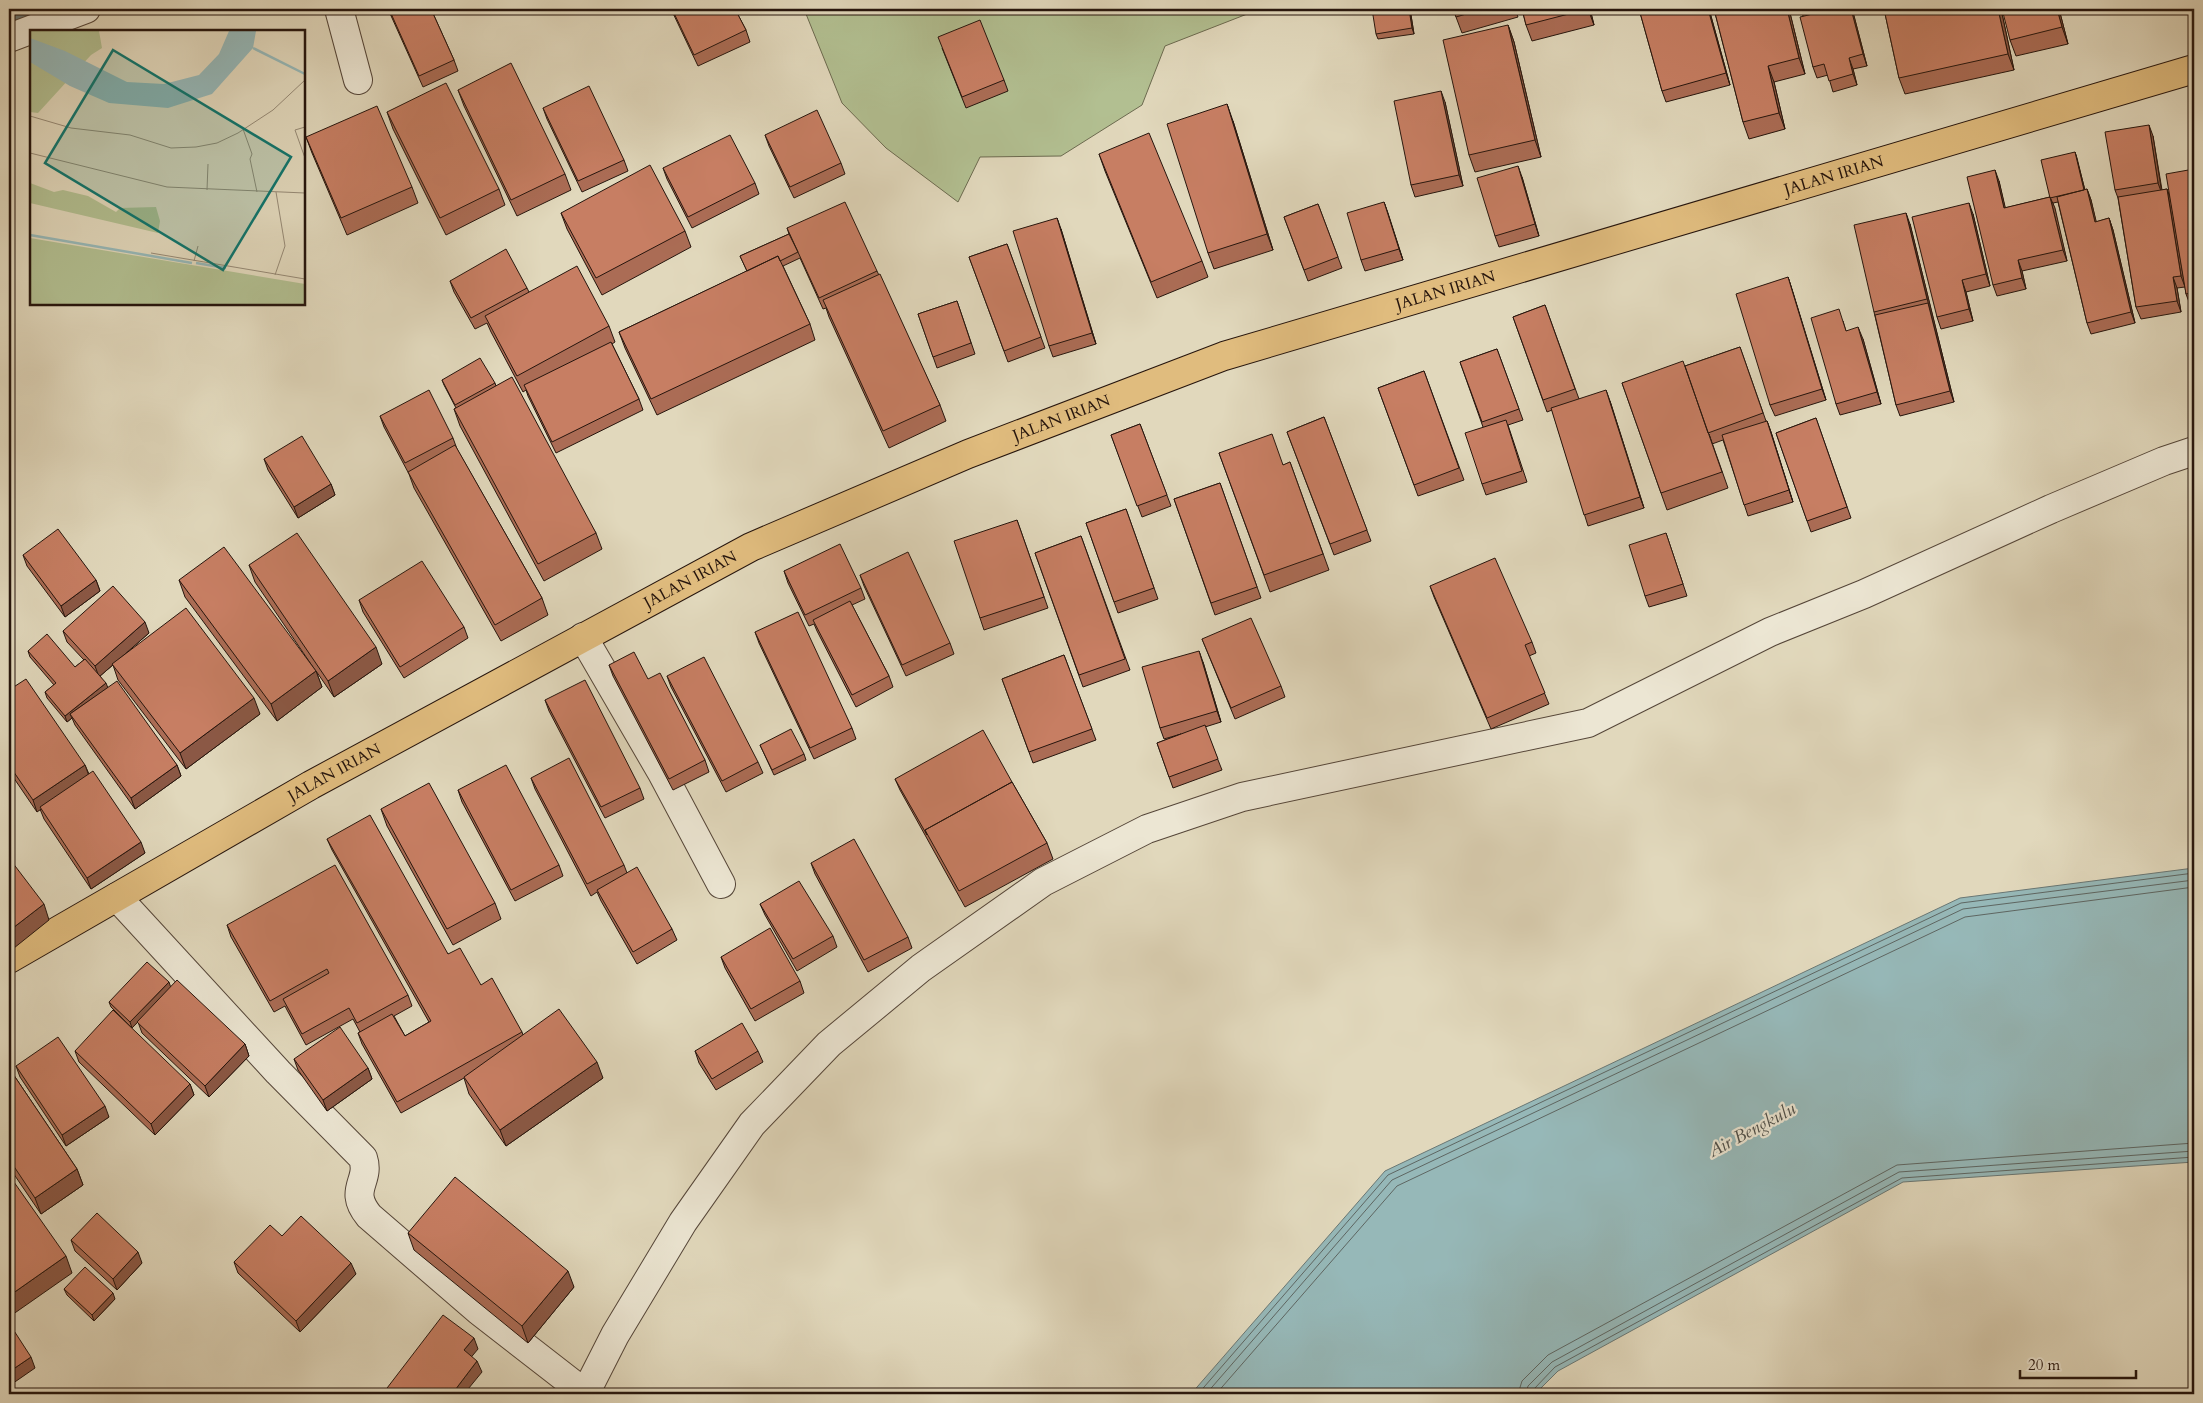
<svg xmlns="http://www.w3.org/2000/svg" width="2203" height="1403" font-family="Cardo,serif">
<rect width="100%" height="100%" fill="#e1d8bc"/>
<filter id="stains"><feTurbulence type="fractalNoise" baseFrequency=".004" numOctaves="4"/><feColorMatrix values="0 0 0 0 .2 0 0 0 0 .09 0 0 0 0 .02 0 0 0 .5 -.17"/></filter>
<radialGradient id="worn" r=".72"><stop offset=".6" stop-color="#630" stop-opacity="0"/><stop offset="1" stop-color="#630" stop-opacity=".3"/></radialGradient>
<path fill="#b2bf91" stroke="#6c6a4f" d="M804,9H1260L1165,46L1142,105L1061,156L980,157L958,202L886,148L842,103Z"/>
<path fill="#96b8b8" stroke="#697774" d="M2194,868V1162L1903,1182L1558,1371L1535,1394H1191L1385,1171L1960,898Z"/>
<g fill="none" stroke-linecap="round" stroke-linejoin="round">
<path stroke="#5e6662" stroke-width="1" d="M1198,1394L1388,1175L1961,903L2194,873
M1206,1394L1392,1180L1963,909L2194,880
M1216,1394L1397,1186L1965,917L2194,887
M1518,1394L1522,1381L1548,1355L1897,1165L2194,1143
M1526,1394L1528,1386L1552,1362L1899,1172L2194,1151
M1532,1394L1534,1389L1555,1367L1902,1178L2194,1157"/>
<path stroke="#697774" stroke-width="11" d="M9,23L46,9"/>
<defs>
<path id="minor" d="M339,9L358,80
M9,38L86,9
M583,637L662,773L721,884
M117,897L278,1072L363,1158C371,1182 347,1189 369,1216L479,1311L586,1394
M585,1394L615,1335L683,1222L752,1124L829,1044L921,968L1043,882L1147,829L1242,797L1588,723L1770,632L1864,594L2051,509L2164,461L2194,451"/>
<g id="major">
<path id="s1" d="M9,959L311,785L751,547L968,454L1224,356L2194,69"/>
</g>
</defs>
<use href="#minor" stroke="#554639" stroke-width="30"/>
<use href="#major" stroke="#26150d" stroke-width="30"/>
<use href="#minor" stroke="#ece6d3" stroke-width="28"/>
<use href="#major" stroke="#e0bc7e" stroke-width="28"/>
</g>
<path fill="#ab6c55" stroke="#26150d" d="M388,9H431L454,60L458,71L423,87Z
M671,9H735L746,30L750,42L698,66Z
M1410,9L1414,34L1378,39L1376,34Z
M1453,9H1515L1518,17L1462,33Z
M1522,9H1590L1594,25L1532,41L1526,25Z
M1639,9H1709L1730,85L1666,102L1662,91Z
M1714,9H1789L1805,74L1774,82L1785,129L1749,139L1743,122Z
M1801,9H1852L1854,16L1867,66L1853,69L1857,85L1833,92L1828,75L1817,78L1813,67L1803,16Z
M1884,9H2001L2014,70L1905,94L1899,78Z
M2059,9L2068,44L2016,56L2010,40Z
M1508,25L1514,42L1541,157L1475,172L1469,155Z
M942,48L1004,80L1008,91L966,108Z
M458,90L565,174L571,190L517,216L464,106Z
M1445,102L1463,186L1415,197L1411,185Z
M543,108L624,160L628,171L582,192L547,119Z
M387,112L499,189L505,205L446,235L393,129Z
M1233,121L1273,250L1214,269L1208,253Z
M765,135L841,163L845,174L794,198L769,146Z
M2153,136L2162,190L2167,189L2170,197L2194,169V310H2192L2186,294L2185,287L2177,288L2181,312L2141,319L2136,307L2118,198L2115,190Z
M306,137L412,187L418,203L347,235L312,153Z
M2075,152L2085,190L2087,189L2091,200L2096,222L2109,218L2113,230L2135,323L2091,334L2087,323L2058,202L2053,203L2067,261L2022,271L2026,289L1997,296L1993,285L1999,181L2005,208L2050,197Z
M1099,154L1202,261L1208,277L1157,298L1105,171Z
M663,168L755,183L759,194L692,228L667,179Z
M1522,177L1539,236L1499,247L1495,236Z
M1384,202L1403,260L1365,271L1361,260Z
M1318,204L1342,268L1308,281L1284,217Z
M561,213L685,231L691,247L602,295L567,229Z
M1973,214L1990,286L1966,292L1973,321L1941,329L1937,317Z
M1910,224L1954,402L1900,416L1896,405L1874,312Z
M787,228L877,271L940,405L946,421L889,448L829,317L826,308L823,309L800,258L783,266L810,324L815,340L657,415L625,348L619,332L747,271L740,256L789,234Z
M1061,229L1096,344L1053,357L1049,346Z
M1007,244L1045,348L1008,362L969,257Z
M1788,277L1826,400L1775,416L1770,405Z
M450,281L527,288L529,292L609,326L615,342L612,344L639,399L643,410L556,453L528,396L526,390L523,392L491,332L487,323L475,329L454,292Z
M957,301L975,354L937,368L918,314Z
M1545,305L1579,399L1610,401L1644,508L1588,526L1552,410L1547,412L1513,317Z
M1843,321L1846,331L1863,339L1881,404L1840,415L1836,404Z
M1740,347L1766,421H1767L1771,432L1793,502L1748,516L1723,440L1712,444L1709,434L1728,488L1667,510L1622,383L1685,366Z
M1497,349L1523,420L1508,425L1527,482L1486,495L1482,484L1483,427L1460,362Z
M1424,371L1464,480L1418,496L1378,388Z
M442,380L495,383L496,386L596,533L602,549L544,581L460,426L454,409L456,408L444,385Z
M380,416L453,438L457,449L542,598L548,615L501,641L414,488L409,474L384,427Z
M1324,417L1371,541L1334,555L1287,432Z
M1816,418L1851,518L1811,532L1776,433Z
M1140,424L1171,506L1142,517L1111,435Z
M1219,453L1284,465L1290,462L1329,570L1270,592Z
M264,459L331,484L335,495L298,518L268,470Z
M1220,483L1261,598L1215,615L1174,499Z
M1126,509L1158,599L1118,613L1086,523Z
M1017,520L1048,608L984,630L980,618Z
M1666,533L1687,596L1649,607L1645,596Z
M1081,536L1130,670L1083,687L1035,553Z
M23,555L96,580L100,591L65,617L27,566Z
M249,565L382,664L334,697L316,671L322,687L277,721L185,597L179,580L315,670L255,582Z
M784,571L861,588L865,599L852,605L889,676L893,687L856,707L817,631L814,624L809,626L788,583Z
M860,575L950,643L954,654L906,676L864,586Z
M1430,586L1532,642L1536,653L1529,656L1549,704L1491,729L1434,597Z
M359,600L464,627L468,638L404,678L363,612Z
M63,631L149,633L125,654L260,714L186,769L118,680L113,665L100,676L107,687L177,765L181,776L135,809L75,725L72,718L67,722L47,698L45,692L54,685L30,657L28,651L75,667L84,660L67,642Z
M755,632L852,728L856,739L814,759L759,643Z
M1202,639L1281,686L1285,697L1235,719Z
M1064,655L1096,740L1033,763L1002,679Z
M1203,662L1221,722L1205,727L1222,770L1173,788L1157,743L1181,734L1164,739L1160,728Z
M609,665L648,679L705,760L709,772L673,790L613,676Z
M667,676L758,762L763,773L726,792L671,687Z
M9,690L85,765L89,774L145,853L91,889L44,819L40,809L37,812L9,771Z
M545,700L640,788L644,799L605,818L549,711Z
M760,745L804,754L806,760L774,775Z
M531,778L624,865L627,873L672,929L677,940L637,964L601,901L597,892L591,896L535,789Z
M895,779L1012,782L1047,843L1053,859L965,907L900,790Z
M458,790L559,865L563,876L515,901L462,802Z
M381,809L495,903L501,919L453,945L387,826Z
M327,839L481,985L522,1032L523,1035L603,1078L506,1146L469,1094L464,1078L401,1113L362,1044L358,1033L360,1032L353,1019L306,1045L287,1010L285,1006L274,1012L231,937L227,925L408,995L412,1006L394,1016L405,1036L429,1022L332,850Z
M811,863L908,937L912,948L868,972L815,874Z
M760,904L833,936L837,947L797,971L765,915Z
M721,957L800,981L804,993L755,1021L725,968Z
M170,987L245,1044L249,1056L209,1097L142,1033L138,1022L132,1028L111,1007L109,1002Z
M75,1051L190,1084L194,1095L155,1135L79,1062Z
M695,1051H758L763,1062L716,1090L699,1063Z
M294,1059L368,1068L372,1079L327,1111L298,1070Z
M16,1066L109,1117L66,1146L20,1077Z
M9,1068L77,1169L83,1185L41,1214L9,1167Z
M408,1233L574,1287L528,1343L414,1250Z
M282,1236L356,1274L300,1332L238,1273L234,1262Z
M71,1240L142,1263L117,1290L75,1251Z
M64,1289L115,1299L94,1321L67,1295Z"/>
<path fill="#8b5845" stroke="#26150d" d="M1409,9H1410L1414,34L1412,28Z
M1588,9H1590L1594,25Z
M1708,9H1709L1730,85L1726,73Z
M1787,9H1789L1805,74L1799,58Z
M1851,9L1854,16L1867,66L1863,54Z
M1998,9H2001L2014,70L2008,54Z
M2057,9H2059L2068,44L2062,27Z
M1508,25L1514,42L1541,157L1535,140Z
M1849,58L1853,69L1857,85L1853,74Z
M1768,66L1774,82L1785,129L1779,113Z
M1441,91L1445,102L1463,186L1459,175Z
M1227,104L1233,121L1273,250L1267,234Z
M2149,125L2153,136L2162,194L2158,183Z
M2075,152L2077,158L2086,195L2084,190Z
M1518,166L1522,177L1539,236L1535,224Z
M1995,170L1999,181L2008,219L2004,208Z
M2087,189L2091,200L2099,233L2095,222Z
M2167,189L2171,200L2185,287L2181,276Z
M2050,197L2055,208L2067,261L2063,250Z
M1384,202L1388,213L1403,260L1399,249Z
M1969,203L1973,214L1990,286L1986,274Z
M1906,213L1910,224L1954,402L1950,391Z
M1057,218L1061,229L1096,344L1092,333Z
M2109,218L2113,230L2135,323L2131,312Z
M2018,260L2022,271L2026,289L2022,278Z
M1788,277L1792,289L1826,400L1822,389Z
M2173,277L2177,288L2181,312L2177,301Z
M1962,280L1966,292L1973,321L1969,309Z
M1858,327L1863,339L1881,404L1877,392Z
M1606,390L1610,401L1644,508L1640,497Z
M1767,421L1771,432L1793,502L1789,490Z
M331,484L335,495L298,518L294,507Z
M96,580L100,591L65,617L61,606Z
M145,622L149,633L99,677L95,666Z
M376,647L382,664L334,697L328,681Z
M1199,651L1203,662L1221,722L1217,711Z
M316,671L322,687L277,721L271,704Z
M106,683L108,688L70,714L72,718L67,722L65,716Z
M254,698L260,714L186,769L180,753Z
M85,765L89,776L37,812L33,800Z
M177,765L181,776L135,809L131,798Z
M141,842L145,853L91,889L87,878Z
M44,904L49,920L9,952V931Z
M169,982L171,988L132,1028L130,1022Z
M245,1044L249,1056L209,1097L205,1086Z
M597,1062L603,1078L506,1146L500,1130Z
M368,1068L372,1079L327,1111L323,1100Z
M190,1084L194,1095L155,1135L151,1124Z
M105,1106L109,1117L66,1146L62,1135Z
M77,1169L83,1185L41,1214L35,1198Z
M138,1252L142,1263L117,1290L113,1279Z
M66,1256L72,1273L9,1317V1296Z
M351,1263L356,1274L300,1332L296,1321Z
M568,1271L574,1287L528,1343L522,1326Z
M113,1293L115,1299L94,1321L92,1315Z
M474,1338L478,1349L468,1361L464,1350Z
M31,1357L35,1368L9,1386V1372Z
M477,1361L482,1372L464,1394H452Z"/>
<path fill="#c77e63" stroke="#26150d" d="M389,9H431L454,60L419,76Z
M672,9H735L746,30L694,55Z
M1372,9H1409L1412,28L1376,34Z
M1453,9H1483L1456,17Z
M1522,9H1588L1526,25Z
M1639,9H1708L1726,73L1662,91Z
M1714,9H1787L1799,58L1768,66L1779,113L1743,122Z
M1801,9H1816L1802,12Z
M1834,9H1851L1863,54L1849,58L1853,74L1829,81L1824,64L1813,67L1800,17Z
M1884,9H1998L2008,54L1899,78Z
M2002,9H2057L2062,27L2010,40Z
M980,20L1004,80L962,97L938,37Z
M1508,25L1535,140L1469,155L1443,40Z
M511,63L565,174L511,200L458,90Z
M446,83L499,189L440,218L387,112Z
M589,86L624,160L578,181L543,108Z
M1441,91L1459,175L1411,185L1394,101Z
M1227,104L1267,234L1208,253L1167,124Z
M377,106L412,187L341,218L306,137Z
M817,110L841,163L790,187L765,135Z
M2149,125L2158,183L2115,190L2105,132Z
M1149,133L1202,261L1151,282L1099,154Z
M730,135L755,183L688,217L663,168Z
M2075,152L2084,190L2050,198L2041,160Z
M650,165L685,231L596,278L561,213Z
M1518,166L1535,224L1495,236L1477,178Z
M2194,169V292L2186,294L2166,174Z
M1995,170L2004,208L2050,197L2063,250L2018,260L2022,278L1993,285L1967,177Z
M2087,189L2095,222L2109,218L2131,312L2087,323L2057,197Z
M2167,189L2181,276L2173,277L2177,301L2136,307L2118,197Z
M845,202L877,271L819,298L787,228Z
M1384,202L1399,249L1361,260L1347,213Z
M1969,203L1986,274L1962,280L1969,309L1937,317L1912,217Z
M1318,204L1338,257L1304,270L1284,217Z
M1906,213L1927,299L1874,312L1854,225Z
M1057,218L1092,333L1049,346L1013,231Z
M789,234L798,252L780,261L778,256L747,271L740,256Z
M1007,244L1041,337L1004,351L969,257Z
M506,249L527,288L471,318L450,281Z
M778,256L810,324L651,399L619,332Z
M577,266L609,326L517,376L485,316Z
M880,274L940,405L883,431L823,300Z
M1788,277L1822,389L1770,405L1736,294Z
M957,301L971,343L933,357L918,314Z
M1928,303L1950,391L1896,405L1875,315Z
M1545,305L1575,389L1543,400L1513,317Z
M1839,309L1846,331L1858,327L1877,392L1836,404L1811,318Z
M611,342L639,399L552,442L524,385Z
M1740,347L1763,413L1708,433L1685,366Z
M1497,349L1519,409L1482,422L1460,362Z
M480,358L495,383L455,405L442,380Z
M1683,361L1722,472L1661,493L1622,383Z
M1424,371L1459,468L1414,485L1378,388Z
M512,377L596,533L538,564L454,409Z
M429,390L453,438L405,463L380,416Z
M1606,390L1640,497L1584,515L1551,408Z
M1324,417L1367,530L1330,544L1287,432Z
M1816,418L1847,507L1807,521L1776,433Z
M1506,420L1522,471L1482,484L1465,433Z
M1767,421L1789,490L1744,505L1722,435Z
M1140,424L1167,495L1137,506L1111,435Z
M1272,434L1283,465L1290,462L1323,554L1264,575L1219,453Z
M302,436L331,484L294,507L264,459Z
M455,445L542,598L495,625L408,472Z
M1220,483L1257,587L1211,603L1174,499Z
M1126,509L1154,588L1114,602L1086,523Z
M1017,520L1044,597L980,618L954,541Z
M58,529L96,580L61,606L23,555Z
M297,533L376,647L328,681L249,565Z
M1666,533L1683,584L1645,596L1629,545Z
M1081,536L1125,659L1079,675L1035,553Z
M840,544L861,588L805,615L784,571Z
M224,547L316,671L271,704L179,580Z
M908,552L950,643L902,665L860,575Z
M1495,558L1532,642L1525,645L1545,693L1487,718L1430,586Z
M422,561L464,627L400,667L359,600Z
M113,586L145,622L95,666L63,631Z
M850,601L889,676L852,695L813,620Z
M186,608L254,698L180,753L112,664Z
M798,612L852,728L810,748L755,632Z
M1251,618L1281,686L1231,708L1202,639Z
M47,634L75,667L85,659L106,683L65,716L45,692L56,683L28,651Z
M1199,651L1217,711L1160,728L1142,667Z
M634,652L648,679L660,673L705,760L669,779L609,665Z
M1064,655L1092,729L1029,752L1002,679Z
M704,657L758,762L722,781L667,676Z
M26,679L85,765L33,800L9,765V690Z
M585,680L640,788L601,807L545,700Z
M117,681L177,765L131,798L70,714Z
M1205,725L1218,759L1169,777L1157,743Z
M791,729L804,754L772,770L760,745Z
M983,730L1012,782L925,830L927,835L895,779Z
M569,758L624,865L587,884L531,778Z
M506,765L559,865L511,890L458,790Z
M93,771L141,842L87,878L40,807Z
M1012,782L1047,843L959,891L925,830Z
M429,783L495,903L447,929L381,809Z
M370,815L448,954L460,948L481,985L492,978L522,1032L397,1102L358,1033L392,1014L405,1036L431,1021L327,839Z
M854,839L908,937L864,960L811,863Z
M9,858L44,904L9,931Z
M335,865L408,995L357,1023L349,1008L302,1034L283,999L329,973L327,969L270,1001L227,925Z
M637,867L672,929L633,952L597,890Z
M799,881L833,936L793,959L760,904Z
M770,928L800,981L751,1009L721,957Z
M147,962L169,982L130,1022L109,1002Z
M177,980L245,1044L205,1086L137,1022Z
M559,1009L597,1062L500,1130L464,1077Z
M113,1010L190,1084L151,1124L75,1051Z
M742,1023L758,1051L712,1079L695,1051Z
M340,1027L368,1068L323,1100L294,1059Z
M58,1037L105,1106L62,1135L16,1066Z
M9,1068L77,1169L35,1198L9,1159Z
M9,1175L66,1256L9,1296Z
M455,1177L568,1271L522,1326L408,1233Z
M97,1213L138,1252L113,1279L71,1240Z
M301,1216L351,1263L296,1321L234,1262L270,1225L282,1236Z
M85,1267L113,1293L92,1315L64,1289Z
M443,1315L474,1338L464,1350L477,1361L452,1394H386L384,1392Z
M9,1323L31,1357L9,1372Z"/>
<g text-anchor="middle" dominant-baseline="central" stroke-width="4.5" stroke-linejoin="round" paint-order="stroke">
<g font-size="16" fill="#26150d" stroke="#ece6d3">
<text stroke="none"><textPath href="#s1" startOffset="1995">JALAN IRIAN</textPath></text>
<text stroke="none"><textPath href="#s1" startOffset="1590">JALAN IRIAN</textPath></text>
<text stroke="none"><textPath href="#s1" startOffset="1185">JALAN IRIAN</textPath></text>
<text stroke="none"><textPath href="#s1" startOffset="780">JALAN IRIAN</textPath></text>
<text stroke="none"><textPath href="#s1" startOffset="375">JALAN IRIAN</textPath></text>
</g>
<g font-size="18" font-style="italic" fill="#4d4e49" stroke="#ece6d3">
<text transform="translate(1752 1130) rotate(-28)">Air Bengkulu</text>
</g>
</g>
<g transform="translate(30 30)">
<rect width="275" height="275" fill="#e1d8bc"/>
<path d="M0,1H69L72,18L61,25L8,83L0,82ZM0,153L24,162L33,160L58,166L86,182L90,178L126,177L130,191L128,203L0,173ZM0,208L275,254V274H0Z" fill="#b2bf91"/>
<path d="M199,1H226L223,18L182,64L138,78L79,73L40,56L0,32V8L35,21L97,52L134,54L169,45L189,24Z" fill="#96b8b8"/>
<path fill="none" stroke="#96b8b8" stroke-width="2.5" d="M223,18L275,44M0,205L162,233M166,233L196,238"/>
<path fill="none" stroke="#968a76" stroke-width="1" d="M0,86L41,98L100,105L141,118L166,117L187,113L208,103L243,80L275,50M275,97L265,100L275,128M213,99L222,124L220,129L227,162M0,123L137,157L275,163M177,160L178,134M121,223L275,249M164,231L168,216M245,245L255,216L246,162"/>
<path fill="#0f766e" fill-opacity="0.15" stroke="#0f766e" stroke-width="2.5" d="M83,20L261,127L193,240L15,133Z"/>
<rect width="275" height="275" fill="none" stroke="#26150d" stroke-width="2.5"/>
</g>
<rect width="2203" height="1403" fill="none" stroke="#e1d8bc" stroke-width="30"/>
<rect x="10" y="10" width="2183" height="1383" fill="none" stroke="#26150d" stroke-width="2.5"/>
<rect x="15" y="15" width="2173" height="1373" fill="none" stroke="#26150d"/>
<path d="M2020 1370v8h116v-8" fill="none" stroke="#26150d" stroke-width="2.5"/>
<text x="2028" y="1370" font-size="15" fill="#26150d" stroke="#ece6d3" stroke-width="4" paint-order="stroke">20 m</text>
<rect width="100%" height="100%" filter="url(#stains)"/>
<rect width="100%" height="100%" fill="url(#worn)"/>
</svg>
